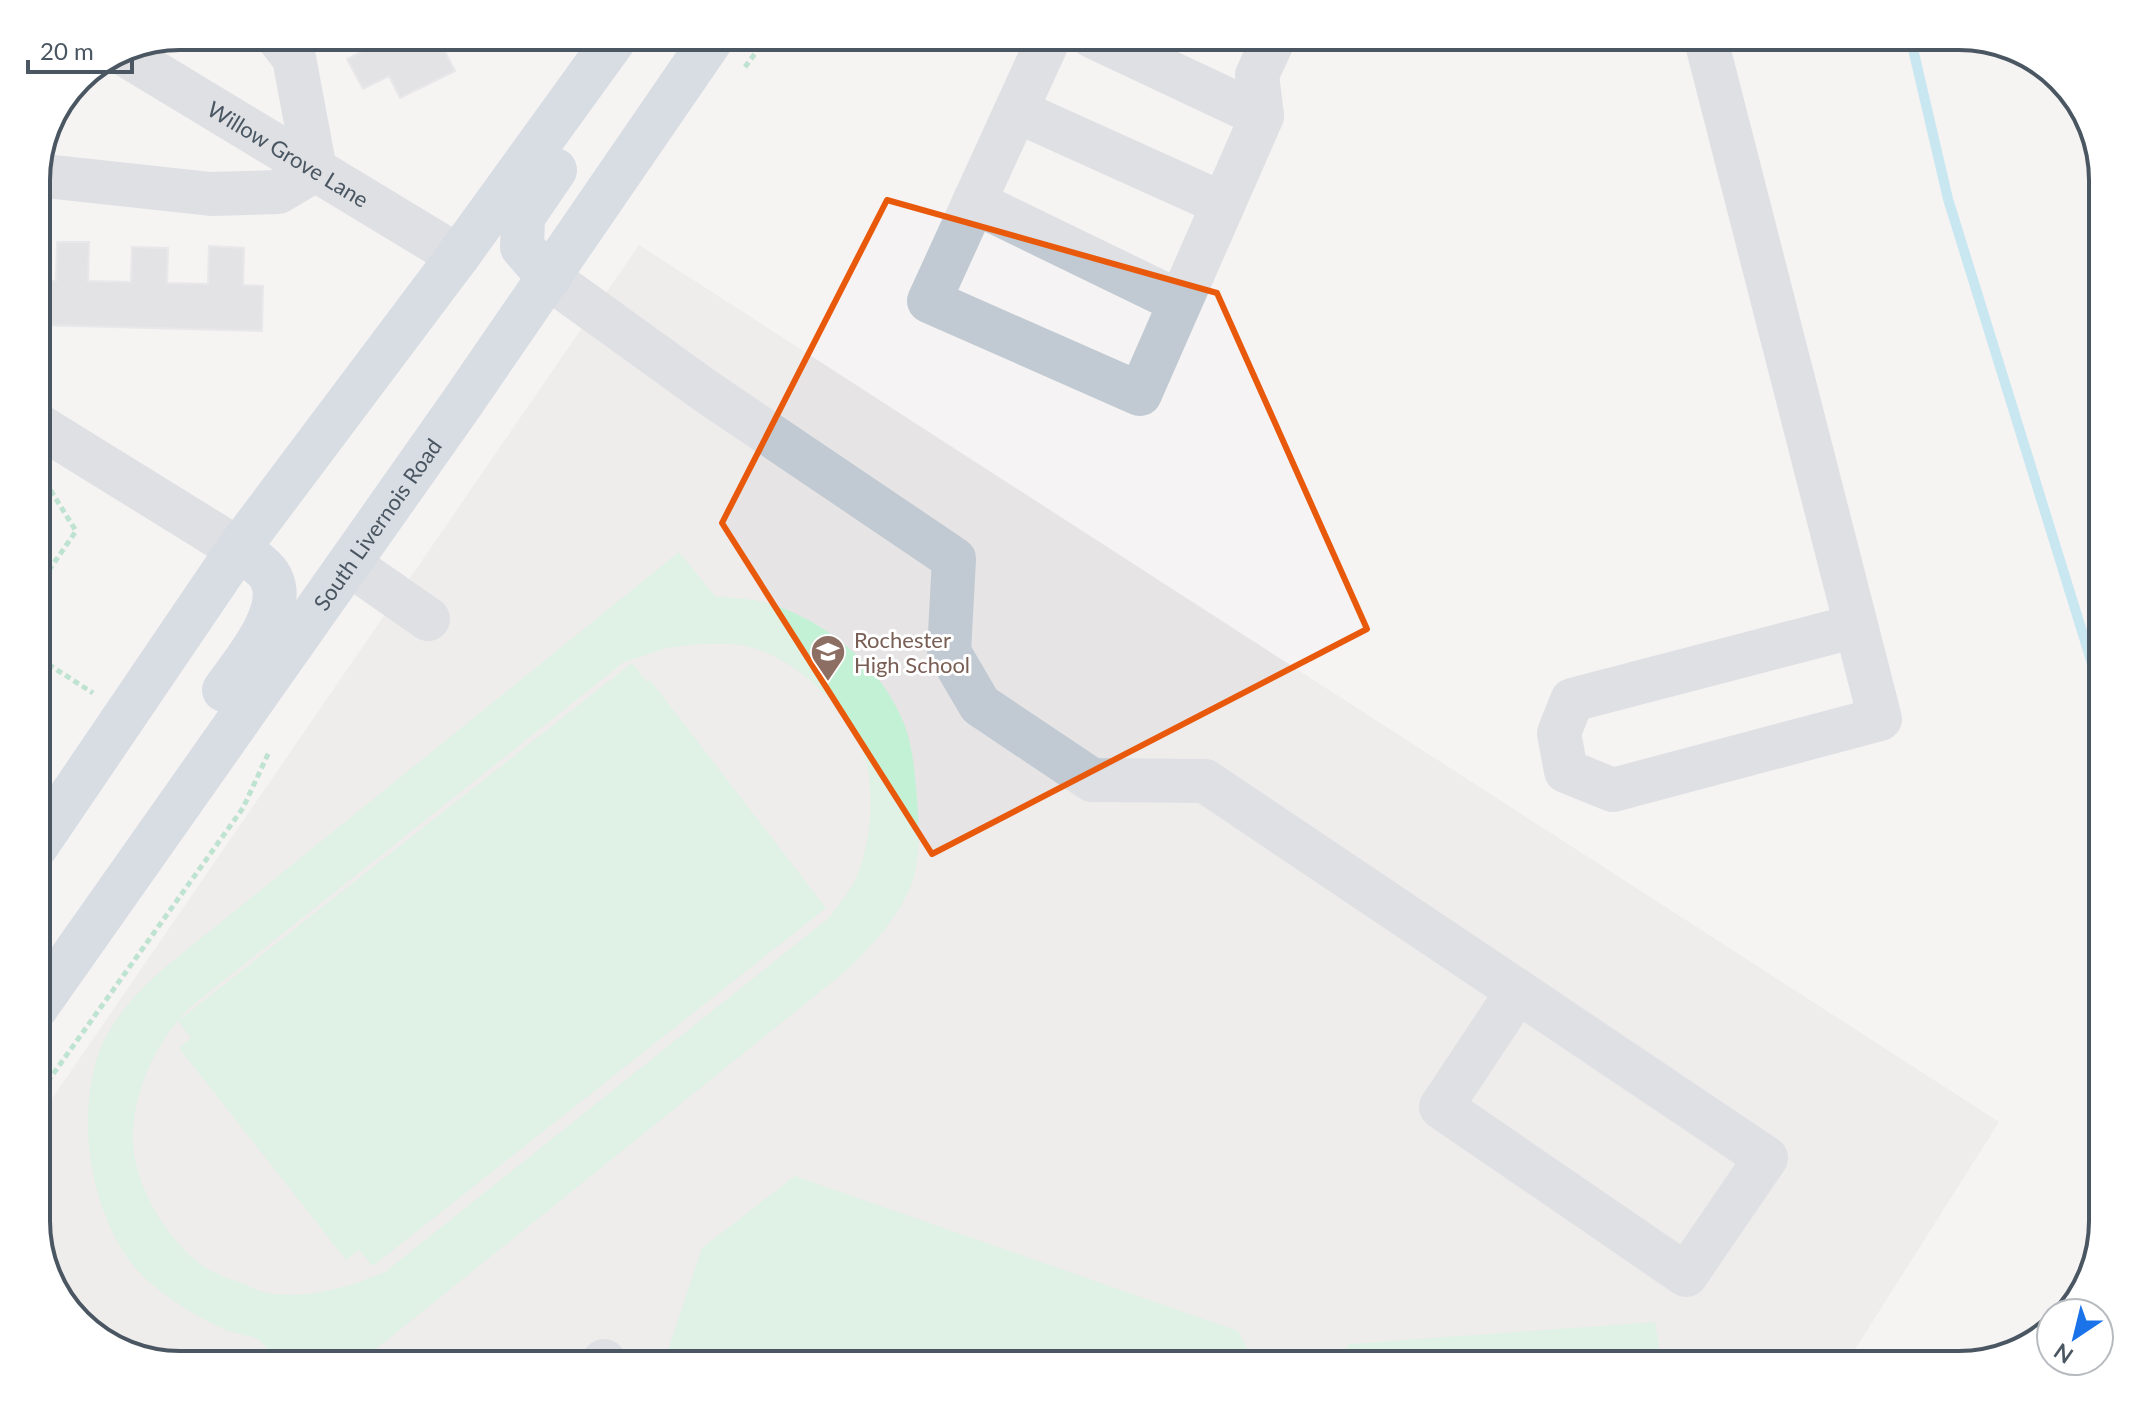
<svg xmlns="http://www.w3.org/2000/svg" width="2139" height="1401" font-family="Lato,sans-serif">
<rect width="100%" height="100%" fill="#f5f3f3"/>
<path fill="#e6e4e5" d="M639,245L1999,1122L1845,1365H180L100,1341L56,1293L36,1230V1122Z"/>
<path fill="#c3f1d5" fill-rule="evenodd" d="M679,552L715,596C730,598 748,598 763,602C824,618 883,667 905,726C913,748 915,775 917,798C919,830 922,865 907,894C893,924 870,947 847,970L356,1365H280C274,1358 268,1347 260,1341C252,1335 236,1334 226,1330C199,1318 171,1301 149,1282C89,1229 69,1102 108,1033C123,1007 142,988 163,969ZM698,644C712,644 727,643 741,645C790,654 839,700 860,744C877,782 872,838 857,876C851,890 839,904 830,917L385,1272C349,1287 312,1298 273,1294C263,1293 253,1288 244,1284C230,1279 212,1273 200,1264C164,1237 130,1178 133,1132C136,1084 157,1042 189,1008L624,662L666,648Z
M632,663L647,682L650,680L826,908L373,1266L359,1250L346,1260L179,1048L191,1038L178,1021Z
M795,1176L1238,1331L1256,1365H663L702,1248Z
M1655,1322L1662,1365H1335L1349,1344Z"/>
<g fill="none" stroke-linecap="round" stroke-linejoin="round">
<path stroke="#90daee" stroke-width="10" d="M1910,36L1948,199L2103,699"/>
</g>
<path fill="#cdcfd5" stroke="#d7d9de" stroke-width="2" d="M368,36H437L455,71L400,98L389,76L363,89L347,59L373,46Z
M57,242H89L88,281L131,282L132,247L168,248L167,283L208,284L209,246L244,248L243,285L263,286L262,331L36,325V280L56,281Z
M44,501L46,515L36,517V502Z"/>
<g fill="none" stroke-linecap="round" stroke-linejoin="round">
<path stroke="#7ad0a6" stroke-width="5" stroke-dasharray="6 4" stroke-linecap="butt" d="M745,67L768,36
M36,477L48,486L76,531L36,589
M40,659L93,693
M36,1098L243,808L269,752"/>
<g stroke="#c1cad2" stroke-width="44">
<path d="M1050,36L929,301L1140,394L1262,116L1257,75L1275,36"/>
<path d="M1092,36L1262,116"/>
<path d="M1705,36L1880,719L1613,790L1566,771L1559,733L1572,700L1856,626"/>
<path id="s1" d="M119,51L458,256"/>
<path d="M1017,111L1223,204"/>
<path d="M36,175L211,194L278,192L315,170L294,58L277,36"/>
<path d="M974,202L1180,302"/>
<path d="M549,278L707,392L954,559L949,652L980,705L1092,780L1205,781L1766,1158L1686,1275L1441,1107L1518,991"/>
<path d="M36,424L238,549"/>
<path d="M349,564L428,619"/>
<path d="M604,1361V1365"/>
</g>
<g stroke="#b3c2d1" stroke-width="44">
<path d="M549,278L522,247L523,217L555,170"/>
<path d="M224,690C242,664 288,612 271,578C265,566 249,557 238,549"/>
<path d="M36,847L238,549L458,256L617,36"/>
<path id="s2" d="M36,1008L462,403L714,36"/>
</g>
</g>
<path d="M0 0H2139V1401H0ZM887,200L1217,293L1367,629L932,854L722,523Z" fill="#f5f3f3" fill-opacity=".55" fill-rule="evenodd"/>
<path fill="none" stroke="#e8590c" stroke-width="6" stroke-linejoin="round" d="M887,200L1217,293L1367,629L932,854L722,523Z"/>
<defs>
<symbol id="school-pin" viewBox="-11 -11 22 30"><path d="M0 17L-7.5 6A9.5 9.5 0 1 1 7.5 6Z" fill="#8d6e63" stroke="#fff"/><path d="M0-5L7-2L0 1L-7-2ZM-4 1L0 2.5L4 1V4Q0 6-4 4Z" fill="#fff"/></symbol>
</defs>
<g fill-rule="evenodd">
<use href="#school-pin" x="808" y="632" width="40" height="54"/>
</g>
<g text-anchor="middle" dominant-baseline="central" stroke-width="6" stroke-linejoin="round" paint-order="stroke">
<g font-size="22" fill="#4a5661" stroke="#fff">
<text stroke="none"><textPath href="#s1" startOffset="198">Willow Grove Lane</textPath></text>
<text stroke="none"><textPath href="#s2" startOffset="592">South Livernois Road</textPath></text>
</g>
<g font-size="22" fill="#785e54" stroke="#fff" text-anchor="start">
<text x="854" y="639">Rochester<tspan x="854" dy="25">High School</tspan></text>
</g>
</g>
<path d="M0 0H2139V1401H0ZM180 50H1959A130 130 0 0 1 2089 180V1221A130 130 0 0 1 1959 1351H180A130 130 0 0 1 50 1221V180A130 130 0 0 1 180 50Z" fill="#fff" fill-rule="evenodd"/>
<path fill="none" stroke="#4a5661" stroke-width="4" d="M180 50H1959A130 130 0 0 1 2089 180V1221A130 130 0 0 1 1959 1351H180A130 130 0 0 1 50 1221V180A130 130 0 0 1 180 50Z"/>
<g transform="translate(2075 1337) rotate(215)"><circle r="38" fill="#ffffff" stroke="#b7bbc0" stroke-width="2"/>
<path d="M0-6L14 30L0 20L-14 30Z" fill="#1a73e8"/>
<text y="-12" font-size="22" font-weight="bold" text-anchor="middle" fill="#4a5661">N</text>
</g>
<path d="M28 60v12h104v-12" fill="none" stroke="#4a5661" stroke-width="4"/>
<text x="40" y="60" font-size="24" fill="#4a5661" stroke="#ffffff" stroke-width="6" paint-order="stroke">20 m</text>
</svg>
